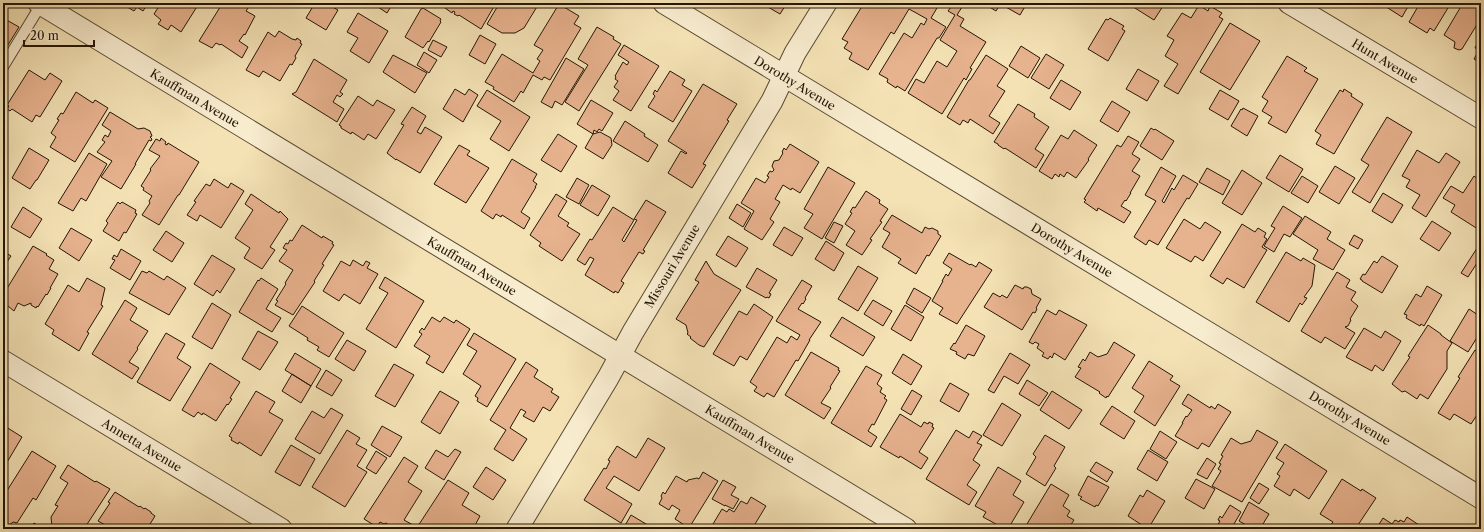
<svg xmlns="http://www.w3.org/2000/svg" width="1484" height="532" font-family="'Libre Caslon Text',serif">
<rect width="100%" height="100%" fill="#f4e2b5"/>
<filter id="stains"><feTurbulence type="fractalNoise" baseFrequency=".005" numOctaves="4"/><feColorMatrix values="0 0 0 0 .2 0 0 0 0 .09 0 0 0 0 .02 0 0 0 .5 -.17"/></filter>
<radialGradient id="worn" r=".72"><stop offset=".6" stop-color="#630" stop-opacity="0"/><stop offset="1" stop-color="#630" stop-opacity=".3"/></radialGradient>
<path fill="#e7b28e" stroke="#241505" d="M126,3H148L143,11L137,7L134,11L124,5Z
M161,3H197L198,5L181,32L171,25L168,30L158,24L161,20L154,14Z
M228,3H248L250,5L246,11L255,16L245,35L244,34L239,41L248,47L242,58L221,44L220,45L216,43L212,48L199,41L222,4L226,6Z
M315,3H325L338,10L326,30L306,18Z
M372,3H393L387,13Z
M448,3H496L481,29L459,15L458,16L454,14L455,12L453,11L452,13L445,8Z
M502,3H542L540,6L538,5L524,28L515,33H502L487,24L499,4L501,5Z
M761,3H787L780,14Z
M864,3H883L888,6L889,3H909L912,5L913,3H940L931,18L946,27L939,38H937L905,91L897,86L896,88L887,82L888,79L879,74L904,33L912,38L921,23L924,25L927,19L909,9L894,34L891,32L868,70L849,59L852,53L844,48L848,42L842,39Z
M954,3L962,7L957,15L964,19L960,26L986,42L970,68L972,69L966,80L964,78L942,114L908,93L916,79L924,83L937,61L947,67L957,51L940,40L955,15L948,11Z
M983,3H1001L996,11Z
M1006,3H1027L1020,15L1004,6Z
M1127,3H1165L1154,20Z
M1380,3H1410L1402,17Z
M1420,3H1451L1434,31L1430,28L1427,33L1409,22Z
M1463,3H1481L1478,8L1481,10V18L1462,49L1459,50L1454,48L1455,42L1444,35Z
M559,4L579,16L574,24L581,28L550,80L544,77L542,80L533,75L523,93L521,91L514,102L493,89L494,87L485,82L502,54L533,73L540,61L537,59L543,50L534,45Z
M1199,5L1208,11L1210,6L1222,13L1219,17L1223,19L1178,94L1164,86L1178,64L1165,56L1174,40L1167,36L1182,13L1191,18Z
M423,8L441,19L440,21L441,22L429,42L428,41L423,48L405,37L421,9Z
M358,13L388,31L369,63L350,51L358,38L347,32Z
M3,18L19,27L3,53Z
M1110,18L1124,26L1122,29L1125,31L1108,61L1088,49L1106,19L1108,20Z
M1230,23L1260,41L1230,90L1200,72Z
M597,27L614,37L613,39L621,44L579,111L565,102L588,65L578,59Z
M279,31L292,39L296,40L297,38L301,41L300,43L302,44L295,56L296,58L292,65L290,64L280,81L263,71L259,77L246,70L268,32L275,37Z
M480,35L496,44L485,64L469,55Z
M433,40L447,47L441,57L428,50Z
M1479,40L1481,41V63L1474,59L1479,50L1475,48Z
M624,45L659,66L631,111L613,100L619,91L614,87L618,81L615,79L616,77L615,76L623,62L627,65L629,62L618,55Z
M1021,46L1040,58L1028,78L1009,66Z
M424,52L437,60L429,73L417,65Z
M1046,54L1064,65L1049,89L1031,78Z
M393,55L427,73L415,93L383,72Z
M986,55L1008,69L997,86L1005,91L989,116L1000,123L993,134L970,119L968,123L963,120L960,125L947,117L969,80H970Z
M1287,56L1307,68L1304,71L1318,79L1286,133L1268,123L1272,117L1262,111L1268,101L1262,97Z
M566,58L584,69L562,105L555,101L552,108L541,102Z
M314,59L347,80L340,92L343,94L340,97L337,95L333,102L344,109L337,122L292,94L296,92Z
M1138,69L1159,81L1147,101L1126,89Z
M29,70L45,80L50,73L62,81L40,117L36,115L32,122L12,109L10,111L7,109L9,106L7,105Z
M670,71L685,80L682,85L692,91L673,122L648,107L655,96L653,94L655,90L657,92Z
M1061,80L1081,92L1070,110L1050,98Z
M703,84L737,104L727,120L729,121L703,164L706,165L692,188L668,173L681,151L686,154L687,153L668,141Z
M455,89L465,95L469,89L478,95L463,122L443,109Z
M1344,89L1352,94L1351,96L1363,104L1334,154L1316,144L1321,135L1315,131L1340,90L1343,92Z
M487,90L530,117L509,151L490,139L501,121L477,106Z
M1220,90L1239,101L1228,120L1209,109Z
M76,92L93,103L95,100L108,108L75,162L50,147L56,137L51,133L59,120L57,119L61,113L63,114Z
M358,96L373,106L377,100L395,110L376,139L368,134L364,140L352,132L351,134L341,128V126L339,125Z
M591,100L613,113L602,131L599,129L597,132L594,130L593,134L577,124Z
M1112,101L1130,112L1118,132L1100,121Z
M1018,104L1035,114L1034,117L1049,127L1035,149L1044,155L1036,168L1005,148L1004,149L998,145V144L994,142Z
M412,107L426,116L417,132L421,134L425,127L442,137L420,173L396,159V160L387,153L404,125L401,124Z
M1243,108L1258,116L1247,136L1231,126L1241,109L1242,110Z
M110,112L138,129L144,128L150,131L152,136L150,137L152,139L151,141L149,140L135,164H136L121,189L101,177L112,161L97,152L105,142L102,140L105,135L108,137L111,131L102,125Z
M1387,117L1412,132L1370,203L1352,192L1369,165L1361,160Z
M625,121L645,134L644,136L658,145L648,162L613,141Z
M1151,128L1154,130L1155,129L1174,141L1162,160L1140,146Z
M1074,130L1097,145L1088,159L1089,160L1076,178L1067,172L1064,177L1060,174L1059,177L1055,174L1052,179L1039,171L1061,135L1068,139Z
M600,132L611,138L612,145L603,159L585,148L593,134Z
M558,134L577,146L561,172L541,160Z
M1128,136L1139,142L1132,154L1140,159L1132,171L1140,176L1130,193H1131L1126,201L1125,200L1121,206L1131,212L1124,223L1098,208L1097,211L1084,202L1086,200L1084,199L1117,145L1121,147Z
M161,138L166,142L165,144L167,145L168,143L199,162L179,195H178L159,225L142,215L150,203L149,201L152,196L143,190L144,188L141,186L151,170L150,169L160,156L149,150L156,139L160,141Z
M790,144L819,162L800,193L792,188L791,190L783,185L775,199L780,202L770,219L774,222L762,240L744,229L754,211L741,203L756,178L765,183L769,177L767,176L770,171L772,172L774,170L772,166L774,161L779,160L783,153L782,152L784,148L786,150Z
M459,145L470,151L467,155L489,168L466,203L434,184Z
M29,148L49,160L37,180H36L30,189L12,178Z
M1417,150L1439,163L1446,153L1460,162L1426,217L1412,208L1420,195L1406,187L1410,180L1402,176Z
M89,153L107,164L86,201L81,198L73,211L58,203Z
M1280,155L1303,169L1289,192L1266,178Z
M512,159L537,174L533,181L537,184L535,187H536L521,212L530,218L524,229L502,215L501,217L496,214L493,219L481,211Z
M1335,166L1355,178L1339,204L1319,192Z
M828,167L855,183L822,239L804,228L813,214L804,209Z
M1161,167L1176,176L1162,201L1164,203L1172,188L1174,190L1183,175L1198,184L1189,199L1187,198L1158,245L1149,240L1146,245L1134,237L1156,201L1145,195Z
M1207,168L1230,181L1223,195L1199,182Z
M1242,170L1262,183L1242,215L1222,203Z
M1302,176L1318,186L1308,203L1291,193Z
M1474,176L1481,181V231L1451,212L1455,205L1443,198L1451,186L1463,193Z
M577,178L589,185L579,204L566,197Z
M214,179L228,188L231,183L244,191L221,228L200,215L197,221L187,215L196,202L194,201L206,184L210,186Z
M592,185L610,196L598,216L580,205Z
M866,191L880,200L879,203L888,209L880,221L882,222L870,239L872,240L862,255L846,245L855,231L845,224L852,213L850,212L853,207L855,208Z
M1383,193L1403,205L1392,223L1372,211Z
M251,194L279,213L280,211L288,219L270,247L275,250L262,269L244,258L250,248L235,238L253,210L245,204Z
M556,194L567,201L558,216L569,223L567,226L580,234L562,261L539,246L541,243L530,235Z
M646,200L666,212L643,250L645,251L643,254L639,252L621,281L624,283L618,293L615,291L614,293L585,275L594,259L590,257L585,265L577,260L590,239L592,240L613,207L634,220L622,240L624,242L637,220L634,219Z
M118,202L120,204L122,202L136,210L135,213L137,214L126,233L124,232L119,241L103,231L108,223L106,221Z
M737,204L751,213L743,227L729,218Z
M1283,206L1302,218L1290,237L1284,234L1274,252L1264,246L1275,228L1271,226Z
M23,207L42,219L30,238L11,227Z
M892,215L922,233L925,227L929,229L932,228L938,231V234L941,236L929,256L927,255L916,274L898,263L901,259L882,247L890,233L883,229Z
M1305,216L1331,232L1327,239L1345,250L1333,270L1313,259L1318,250L1293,234Z
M1184,219L1200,229L1205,222L1221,232L1203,261L1195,256L1191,262L1166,248Z
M1432,221L1451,233L1439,251L1420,239Z
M834,222L843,226L834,243L825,238Z
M1242,224L1255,232L1258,228L1266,233L1264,237L1267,239L1262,247L1267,250L1244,288L1227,278L1223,284L1210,276Z
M302,225L322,238L323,236L333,242L332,244L334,245L322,264L324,265L314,281L315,282L293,315L275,305L278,301L276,300L286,284L285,283L293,270L279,261L287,250L283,248L286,243L288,244L290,240L292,241Z
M784,227L803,238L792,256L773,245Z
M71,228L92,240L79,261L59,248Z
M166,231L184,243L172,262L153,250Z
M1354,235L1363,240L1358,249L1349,244Z
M728,236L748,248L736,267L716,255Z
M826,241L844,253L834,271L815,259Z
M1481,242V262L1479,260L1468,277L1461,273Z
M33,246L47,254L46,255L54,260L49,269L58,274L50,288H51L47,295L46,294L38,307L37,306L36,308L31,305V303L24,306L18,303L14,311L3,302V295Z
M121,249L141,261L130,280L110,268L115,260L112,259L114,255L117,257Z
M3,251L11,256L5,265L8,267L3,274Z
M1286,252L1301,261L1303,258L1315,265L1312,286L1304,297L1307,298L1302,305L1300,303L1289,322L1256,302Z
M949,253L970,265L971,264L976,267L979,262L992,270L957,324L939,314L943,308L932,301L943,281H942L946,274L948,276L952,269L943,263Z
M212,255L235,269L220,293L217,290L213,296L194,284Z
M1382,256L1398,266L1382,293L1362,281V280L1360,279L1363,274L1365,275L1374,261L1377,263Z
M353,260L363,266L366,261L370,263L367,268L378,274L360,304L344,294L339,301L323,291L341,261L350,266Z
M706,261L714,274L741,290L704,347L699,345L690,338L691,337L687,334L688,333L686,325L676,319L699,282L695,280Z
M858,266L878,278L858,311L838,299Z
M757,268L777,280L769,293L771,294L769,298L767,297L766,298L746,287Z
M142,271L147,273L149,271L164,280L167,276L186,288L169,315L129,293Z
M1337,272L1350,280L1346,287L1356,292L1351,300L1358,306L1350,319L1351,320L1348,326L1345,327L1355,333L1345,349L1325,337L1321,343L1301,331Z
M385,277L424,301L396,348L366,329L388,293L379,288Z
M87,278L105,288L101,305L103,306L87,332L89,333L79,351L52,334L54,330L45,324L68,285L79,292Z
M261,278L278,289L266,309L281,318L272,332L239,312L258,280L259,281Z
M802,280L812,286L805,298L806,299L803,304L802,303L798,309L821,322L809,340H810L798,361L796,360L774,397L767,393L764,397L754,391L757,387L750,382L777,337L787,343L791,336L797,340L800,335L776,321Z
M1015,285L1023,289L1024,287H1027L1031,289L1032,294L1041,299L1036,308L1037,309L1035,313L1033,312L1022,330L984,307L993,293L1000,297L1002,295L1007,298Z
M1427,286L1442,295L1424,326L1421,324L1420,326L1406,318L1407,315L1404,314L1416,294L1421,297Z
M914,288L931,298L922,313L906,303Z
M125,300L137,308L130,320L148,331L137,348L138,349L129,362L139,368L132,379L92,354Z
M873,300L892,311L883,326L864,314Z
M212,303L231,315L212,349L192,337Z
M754,304L773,317L747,360L740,356L734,366L713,354L739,311L747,315Z
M905,305L924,317L911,341L891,329Z
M302,306L344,333L329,357L317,350L319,347L307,340L308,338L289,326Z
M1469,309L1481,317V331L1468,352L1450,341Z
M1047,310L1056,315L1059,310L1087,325L1065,360L1054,353L1052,358L1050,356L1048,359L1042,356L1044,353L1037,348L1039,344L1035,342L1033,344L1029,342Z
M432,317L440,322L444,317L454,323L456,320L470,329L443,373L426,363L430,356L414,346L422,334L419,332L422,328L424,330Z
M842,317L875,337L863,356L830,336Z
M966,325L985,336L974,356L968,354L965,359L956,354L957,352L950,349L954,343L955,344Z
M1428,325L1441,334V335L1452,343L1447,351V369L1428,399L1420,394L1417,399L1405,391L1402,392L1392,384L1410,357L1408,356Z
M1364,328L1381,338L1385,331L1401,341L1383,371L1375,365L1372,371L1346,357Z
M258,331L278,342L260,370L242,359Z
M166,333L185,344L177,358L191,367L170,401L137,382Z
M474,333L516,359L487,407L477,401L478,398L475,396L481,386L463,374L477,351L467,345Z
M347,340L366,351L354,371L335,359Z
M1114,342L1135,355L1108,397L1107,396L1106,398L1099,393L1100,392L1075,377L1081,368L1078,367L1083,359L1085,361L1090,352L1098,357L1107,354Z
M1475,350L1481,353V409L1471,424L1454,414L1450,420L1438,413L1460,378L1458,377Z
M811,352L839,368L838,370L840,371L830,387L831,388L821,403L831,408L824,419L785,395Z
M295,353L321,369L311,386L285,370Z
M1010,353L1030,365L1018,384L1004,376L994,393L988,390Z
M903,354L922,366L911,385L892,373Z
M1149,361L1173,376L1170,380L1180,386L1155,426L1134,412L1144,396L1132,388Z
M526,362L538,370L534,377L553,389L551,392L559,397L550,411L543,407L534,422L523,416L526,412L521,409L510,428L527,439L513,461L494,449L506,430L490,420Z
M210,363L240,382L230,398L232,399L228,405L227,404L216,421L203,413L202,415L198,412L194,417L182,410Z
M394,364L414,375L395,407L375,396Z
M866,366L882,375L877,384L882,388L880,392L886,396L884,398L887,400L874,425L872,424L868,431L877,437L871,447L831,423Z
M326,370L342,380L332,396L316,387Z
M292,374L311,386L301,403L282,391Z
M1027,380L1048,393L1039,406L1019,394Z
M950,383L969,394L959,412L940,401Z
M912,390L922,396L911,415L901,409Z
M256,391L275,402L269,412L283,420L261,456L239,442L238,444L231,440L232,438L229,436Z
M440,391L459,402L440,434L421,422Z
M1052,391L1082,410L1069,429L1040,410Z
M1188,394L1210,408L1211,406L1215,409L1218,404L1231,412L1209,447L1202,443L1198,449L1175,436L1183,423H1182L1186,416L1187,417L1192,410L1182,404Z
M1002,403L1021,415L1002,446L983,435Z
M1112,406L1135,421L1124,439L1100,424Z
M331,408L343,415L320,454L295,439L312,411L324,418Z
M900,414L921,427L924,422L928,424L929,422L933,424L932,427L934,428L919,452L928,458L921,469L900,456L899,458L880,447Z
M3,425L22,437L3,469Z
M382,426L402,437L390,457L371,445Z
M347,430L360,438L356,444L367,450L357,466L367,472L345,507L312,487Z
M956,430L969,438L973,431L982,436L977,443L982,445L973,460L980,465L967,485L977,492L969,505L926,479Z
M1257,430L1278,442L1242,502L1212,486L1221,471L1218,469L1221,464L1219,463L1223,456L1221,455L1231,438L1241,444L1251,441Z
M1160,431L1177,442L1166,459L1150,449Z
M1045,435L1065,447L1054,466L1056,468L1045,486L1026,474L1036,457L1033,454Z
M648,438L665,448L639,491L614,476L606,488L632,504L621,523L584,500L604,468L606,469L610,461L608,460L617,446L636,458Z
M1285,444L1327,471L1309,499L1294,489L1290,496L1274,486L1280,476L1277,474L1284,463L1276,458Z
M291,445L315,459L300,486L275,472Z
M455,449L461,452L444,480L425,468L436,450L448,457Z
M1148,450L1168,462L1157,481L1137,469Z
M32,451L56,466L36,500L33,498L17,523L13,522L7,527L3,525V497Z
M376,451L387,458L376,474L366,468Z
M404,457L418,466L408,482L422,491L404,520L413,525L410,529H395L386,523L384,524L380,522L377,527L364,519Z
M1207,458L1216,464L1207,479L1197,474Z
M1096,462L1113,472L1107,482L1090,471Z
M68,465L95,482L96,481L110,489L84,529H55L52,527L51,517L58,506L55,505L68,483L60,478Z
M486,467L506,480L493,500L473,487Z
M998,467L1021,481L1013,495L1024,502L1008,529H1005L983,517L986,512L975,506Z
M703,472L718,481L689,528L675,519L680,510L672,505L669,510L659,504L662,498L661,496L663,492L665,494L676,476L687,482L688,480L697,478L699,479Z
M1088,476L1109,487L1098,506L1096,505L1095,507L1080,499L1082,497L1078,495Z
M1196,479L1215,489L1204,509L1185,498Z
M1342,479L1361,491L1362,489L1376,498L1358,525L1361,528V529H1328L1333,522L1320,514Z
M448,480L469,493L462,505L480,516L473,529H416Z
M723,480L736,487L731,495L739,499L733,509L725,505V506L712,499Z
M1259,483L1269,489L1259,504L1250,498Z
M1051,484L1069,495L1063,506L1070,511L1067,516L1074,520L1068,529H1024Z
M1147,490L1165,501L1148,529L1128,516L1140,495L1143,497Z
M115,492L139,507L140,506L144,509L145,508L151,512V513L155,516L147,529H106L107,526L98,521L110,503L108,502Z
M751,497L766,506L752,529H710L722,509L727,512L729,509L734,512L741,501L747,504Z
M1249,502L1269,514L1260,529H1253L1239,521Z
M1230,505L1241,512L1231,529H1215L1220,521L1218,520L1220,516L1222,518Z
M631,515L651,527L650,529H623Z
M1407,517L1419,525L1417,529H1376L1383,518L1392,524L1395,520L1399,522L1400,520L1404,522Z
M34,523L44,529H30Z
M10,525L17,529H7Z"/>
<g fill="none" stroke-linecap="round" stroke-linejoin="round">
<defs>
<path id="lane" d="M3,67L42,3"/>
<path id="street" d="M39,3L906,529
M664,3L1481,498
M1289,3L1481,118
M3,361L281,529
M517,529L608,378L633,332L772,101L795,53L826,3"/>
</defs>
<use href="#lane" stroke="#584831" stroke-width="12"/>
<use href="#street" stroke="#584831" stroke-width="23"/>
<use href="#lane" stroke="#f8eccf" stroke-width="10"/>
<use href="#street" stroke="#f8eccf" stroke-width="21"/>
</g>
<g text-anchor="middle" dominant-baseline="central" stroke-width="3" stroke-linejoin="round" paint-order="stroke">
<g font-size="12" fill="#241505" stroke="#f8eccf">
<text transform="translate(1385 61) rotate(31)">Hunt Avenue</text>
<text transform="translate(795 83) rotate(31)">Dorothy Avenue</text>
<text transform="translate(195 98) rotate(31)">Kauffman Avenue</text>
<text transform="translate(1072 250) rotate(31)">Dorothy Avenue</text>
<text transform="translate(472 266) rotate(31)">Kauffman Avenue</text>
<text transform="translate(672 266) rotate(-59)">Missouri Avenue</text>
<text transform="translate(1350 418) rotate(31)">Dorothy Avenue</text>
<text transform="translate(750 434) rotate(31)">Kauffman Avenue</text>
<text transform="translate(142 445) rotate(31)">Annetta Avenue</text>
</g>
</g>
<rect width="1484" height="532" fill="none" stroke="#f4e2b5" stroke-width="16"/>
<rect x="4" y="4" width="1476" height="524" fill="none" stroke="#241505" stroke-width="2"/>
<rect x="8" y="8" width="1468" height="516" fill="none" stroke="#241505"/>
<path d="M24 40v6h70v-6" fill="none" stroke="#241505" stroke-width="2"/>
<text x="30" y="40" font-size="12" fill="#241505" stroke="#f8eccf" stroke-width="3" paint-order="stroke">20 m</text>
<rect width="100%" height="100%" filter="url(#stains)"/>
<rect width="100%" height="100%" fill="url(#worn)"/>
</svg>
